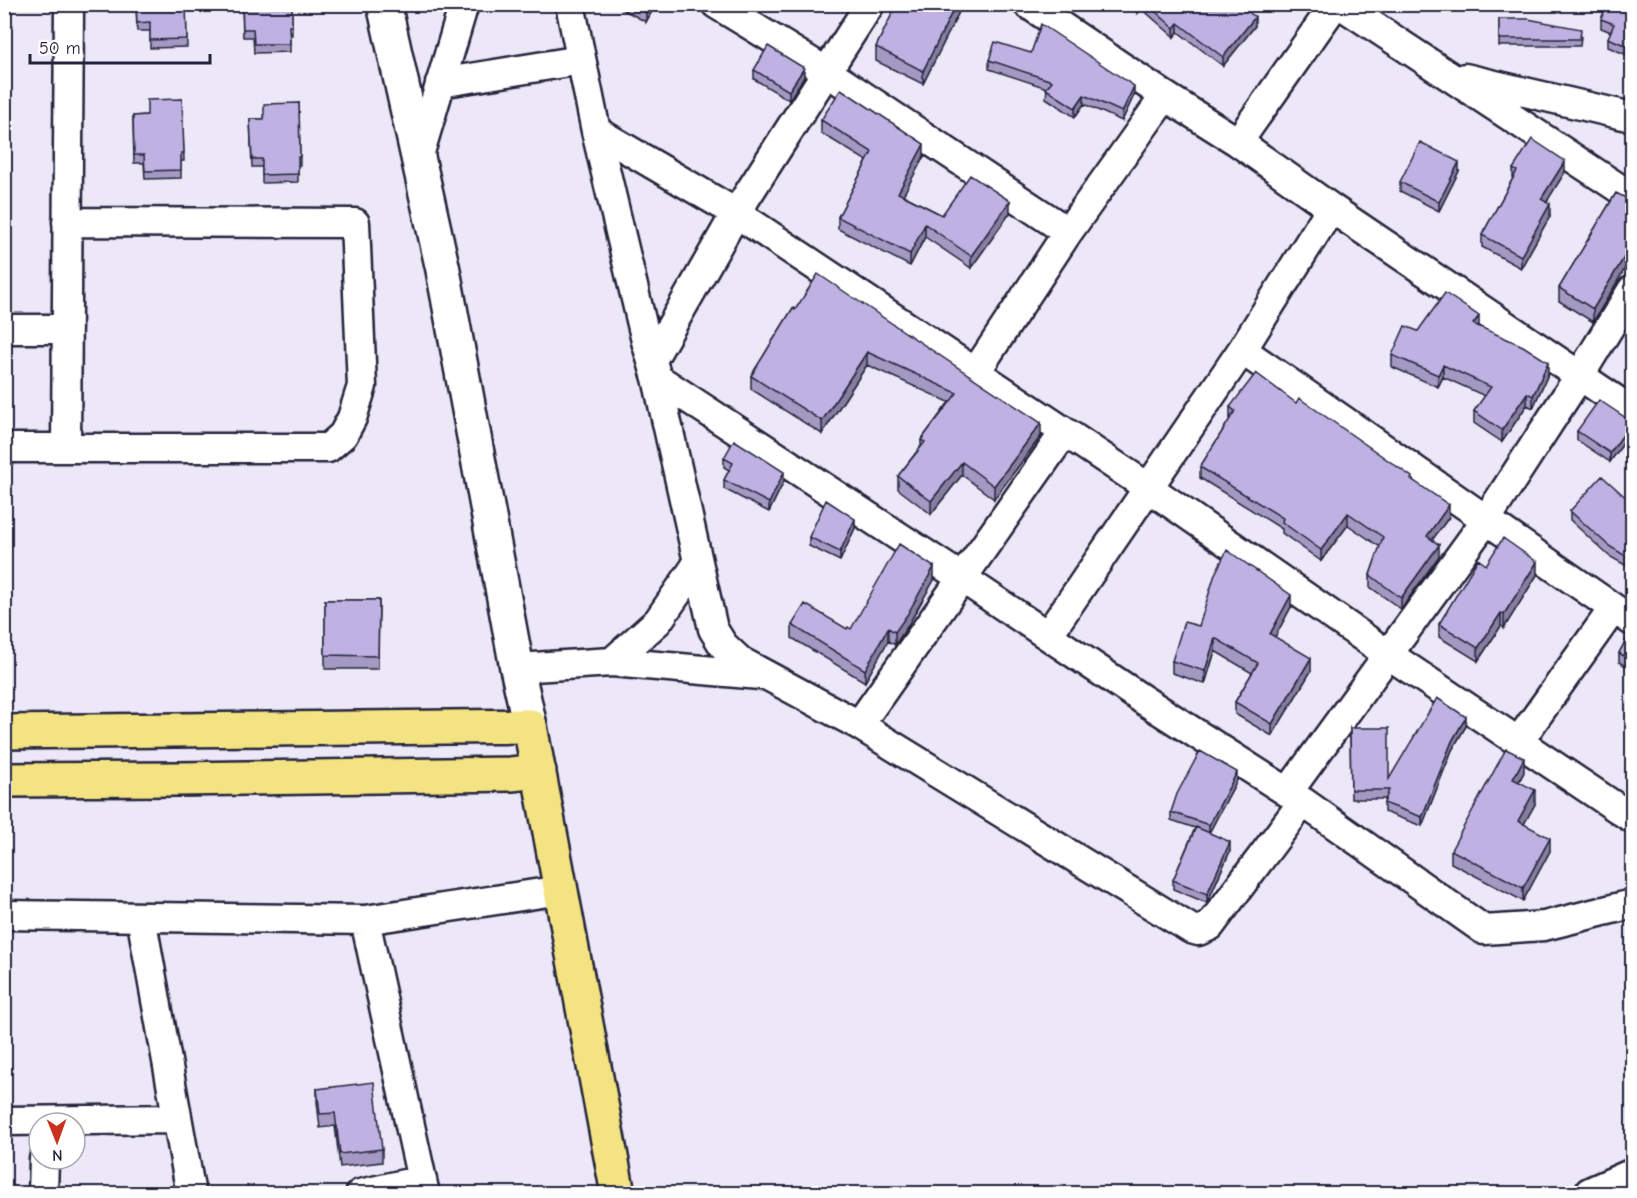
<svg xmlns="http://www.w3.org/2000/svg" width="1637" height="1198" font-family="'Comic Neue',sans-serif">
<rect width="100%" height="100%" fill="#ece8f7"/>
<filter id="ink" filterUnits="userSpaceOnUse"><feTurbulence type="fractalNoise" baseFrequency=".0167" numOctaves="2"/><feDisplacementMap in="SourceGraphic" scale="12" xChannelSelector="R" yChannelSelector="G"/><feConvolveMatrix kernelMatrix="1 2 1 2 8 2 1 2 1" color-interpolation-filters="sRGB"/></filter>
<g filter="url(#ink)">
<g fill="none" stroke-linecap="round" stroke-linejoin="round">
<defs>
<path id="street" d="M570,4L596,131L646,341L657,378L713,629L723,645L740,661L859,725L1191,929L1198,931L1210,926L1303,802
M716,4L827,72L1068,232
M1028,4L1165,96L1238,142L1331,208L1632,411
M1340,4L1632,197
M1465,78L1632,117
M440,83L581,60
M596,131L736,213L1149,488L1389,655L1632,818
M1238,142L1335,4
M418,159L464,4
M4,329H67
M1242,350L1632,621
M652,360L736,213L870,4
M975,373L1068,232L1165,96
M657,378L962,578L1142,699L1303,802L1484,930L1544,926L1632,904
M4,448H328L343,435L352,418L362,386L355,223L67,222
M66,448L69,4
M1048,635L1242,350L1331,208
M612,662L658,621L698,563
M517,668L612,662L760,675
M859,725L1064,433
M1519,741L1613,609
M1288,792L1486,520L1580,375L1632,290
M4,915L365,920L561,890
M141,917L191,1194
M365,920L425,1194
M4,1121L176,1119
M43,1194L44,1159
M360,1194L422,1180"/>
<path id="secondary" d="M384,4L443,270L517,668L530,726
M1591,1194L1632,1176"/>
<path id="primary" d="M4,732L530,726L618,1194
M4,780L178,779L511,774L539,771"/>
</defs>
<use href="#street" stroke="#22223b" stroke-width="33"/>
<use href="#secondary" stroke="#22223b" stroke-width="38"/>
<use href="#primary" stroke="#22223b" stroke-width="38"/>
<use href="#street" stroke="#fff" stroke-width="28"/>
<use href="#secondary" stroke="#fff" stroke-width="33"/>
<use href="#primary" stroke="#f4e382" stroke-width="33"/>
</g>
<path fill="#a499c3" stroke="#22223b" stroke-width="1.5" d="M136,4H186L187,47L150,48V31H137Z
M242,4H292V35H290V52L254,53L253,37H243Z
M622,4H656L646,22L622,9Z
M897,4H963L923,84L876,61V47Z
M1126,4H1238L1255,26L1223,66L1178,32L1174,37L1141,8L1138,13Z
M1632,4V57L1608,47V38L1611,32L1601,28V19Z
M1499,19L1581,36L1580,46H1499Z
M989,60L1134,95L1122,121L1084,104L1075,117L1046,98L1047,88L989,69Z
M754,70L804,77L789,100L754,79Z
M182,99L184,161H181V178L145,179L144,163H134L133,116L147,115Z
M299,103L300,165H298V182L262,183V167H252L250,119H264Z
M821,120L924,156L903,195L942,215L1010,213L971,268L925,237L910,266L838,229V217L867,161L821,133Z
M1513,169L1565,172L1546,202L1550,216L1521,268L1482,247V235L1513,178Z
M1459,171L1439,211L1400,191V182Z
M1616,193L1593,322L1559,301V288Z
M793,308L1041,436L994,499L962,475L931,514L898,489V476L921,446V440L949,402L867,365L822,434L751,389V376Z
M1479,326L1548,374L1533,408L1527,405L1502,442L1474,423V411L1485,396L1443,377L1438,387L1392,367V355L1418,331Z
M1296,403L1412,479L1449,517L1432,540L1439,556L1401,609L1370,587V575L1380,547L1348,525L1321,561L1282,533V529L1200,478V467L1230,419V407Z
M1577,431H1632L1610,462L1577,440Z
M724,458L784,481L769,512L724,489V480L729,470L724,467Z
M1632,503V569L1609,556L1570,520V511Z
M855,528L840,561L809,546V537Z
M1486,565L1537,575L1504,628L1501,626L1478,661L1439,637V624Z
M934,580L907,627L895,645L888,641L865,682L792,638V625L851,629Z
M325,600H379L378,669H325Z
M1291,607L1275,637L1311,671L1272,736L1235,714V702L1252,673L1215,651L1205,684L1172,673V661L1199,626Z
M1632,629V670L1619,662V653Z
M1466,726L1452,750L1422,826L1384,812V803L1386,799H1351L1350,728L1389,779Z
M1524,772L1519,782L1535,804L1524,824L1550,851L1523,901L1451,863V850Z
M1237,780L1209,833L1230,851L1207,903L1173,889V880L1195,828L1171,820V812Z
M317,1089L382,1149V1162L340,1167L335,1126L320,1128L317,1102Z"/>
<path fill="#867d9f" stroke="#22223b" stroke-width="1.5" d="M651,4H656L646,22V13Z
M956,4H963L923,84V71Z
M1138,4H1141V8L1138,13Z
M1255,17V26L1223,66V57Z
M1178,23V32L1174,37V28Z
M804,68V77L789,100V91Z
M1134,86V95L1122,121V112Z
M1084,95V104L1075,117V108Z
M924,144V156L898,205V193Z
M1565,161V172L1541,211V199Z
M1459,162V171L1439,211V202Z
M1010,201V213L971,268V256Z
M1550,204V216L1521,268V256Z
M925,224V237L910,266V254Z
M1632,244V257L1593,322V309Z
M1479,316V327L1473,324Z
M867,352V365L822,434V421Z
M1548,362V374L1533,408V396Z
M1443,365V377L1438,387V375Z
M1527,393V405L1502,442V430Z
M1632,422V431L1610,462V453Z
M1041,423V436L994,499V486Z
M962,462V475L931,514V501Z
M784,472V481L769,512V503Z
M1449,505V517L1427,547V536Z
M1348,513V525L1321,561V550Z
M855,519V528L840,561V552Z
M1439,545V556L1401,609V598Z
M1537,562V575L1504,628V614Z
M934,567V580L907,627L895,645V632Z
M1291,595V607L1270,646V634Z
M1501,613V626L1478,661V648Z
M888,628V641L865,682V670Z
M1215,638V651L1205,684V671Z
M1311,658V671L1272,736V724Z
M1466,717V726L1452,750L1422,826V817L1452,741Z
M1524,758V772L1513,792V779Z
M1237,772V780L1209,833V825Z
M1535,790V804L1518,835V821Z
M1550,838V851L1523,901V888Z
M1230,842V851L1207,903V894Z"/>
<path fill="#bfb2e3" stroke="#22223b" stroke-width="1.5" d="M136,4H186L187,39L150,40V22L137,23Z
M242,4H292V26H289L290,44H254L253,29H243Z
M630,4H651L646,13Z
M897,4H956L923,71L876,47Z
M1147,4H1238L1255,17L1223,57L1178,23L1174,28Z
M1607,4H1632V48L1608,38L1614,24L1601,19Z
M1499,19H1528L1581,29L1580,39H1499Z
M1041,24L1134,86L1122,112L1084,95L1075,108L1046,89L1052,81L989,60L995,42L1031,53Z
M768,46L804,68L789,91L754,70Z
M841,89L924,144L898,193L942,215L970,175L1010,201L971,256L925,224L910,254L838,217L872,152L821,120Z
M182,99L184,153H181V170L145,171L144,155H134L133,116L147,115V100Z
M299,103L300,157H298V174L262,175V159H252L250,119H264V104Z
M1532,139L1565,161L1541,199L1550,204L1521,256L1482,235L1517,171L1513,169Z
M1420,142L1459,162L1439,202L1400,182Z
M1616,193L1630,200H1632V244L1593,309L1559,288Z
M818,274L1041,423L994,486L962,462L931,501L898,476L925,442L921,440L957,393L867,352L822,421L751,376L793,308L795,310Z
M1445,293L1479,316L1473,324L1523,346L1548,362L1533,396L1527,393L1502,430L1474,411L1491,387L1443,365L1438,375L1392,355L1405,326L1418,331Z
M1256,373L1296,403L1299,398L1412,477L1411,479L1449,505L1427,536L1439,545L1401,598L1370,575L1383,537L1348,513L1321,550L1282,522L1283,518L1200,467L1235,411L1230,407Z
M1599,400L1632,422L1610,453L1577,431Z
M734,440L784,472L769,503L724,480L733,463L724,458Z
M1602,476L1632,503V560L1609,546L1570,511Z
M826,500L855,519L840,552L809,537Z
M1503,538L1537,562L1504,614L1501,613L1478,648L1439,624L1478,559L1486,565Z
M899,544L934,567L907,615L895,632L888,628L865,670L792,625L805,604L847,629L848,627L851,629Z
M1227,550L1291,595L1270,634L1311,658L1272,724L1235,702L1258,663L1215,638L1205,671L1172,661L1184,622L1199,626L1215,574Z
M325,600H379L378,656L325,655Z
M1632,629V661L1619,653Z
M1437,698L1466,717L1452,741L1422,817L1384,803L1389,790H1351L1350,728H1389V779Z
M1506,749L1524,758L1513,779L1535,790L1518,821L1550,838L1523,888L1451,850Z
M1200,751L1237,772L1209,825L1171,812L1177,794Z
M1196,827L1230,842L1207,894L1173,880Z
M374,1082L382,1149L340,1154L335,1113L320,1114L317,1089Z"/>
</g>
<rect width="1637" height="1198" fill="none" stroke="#fff" stroke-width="24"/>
<rect x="12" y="12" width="1613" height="1174" fill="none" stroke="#22223b" stroke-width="2" filter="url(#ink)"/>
<g transform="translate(57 1141) rotate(179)"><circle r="28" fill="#ffffff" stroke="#a7a7b1" stroke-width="1.5"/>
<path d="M0-4.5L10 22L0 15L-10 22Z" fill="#c8321e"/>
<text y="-9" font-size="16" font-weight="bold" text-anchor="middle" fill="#22223b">N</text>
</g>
<path d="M30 54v9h180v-9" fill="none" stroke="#22223b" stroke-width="3"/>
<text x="39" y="54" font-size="18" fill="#22223b" stroke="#ffffff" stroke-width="4.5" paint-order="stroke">50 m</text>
</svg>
